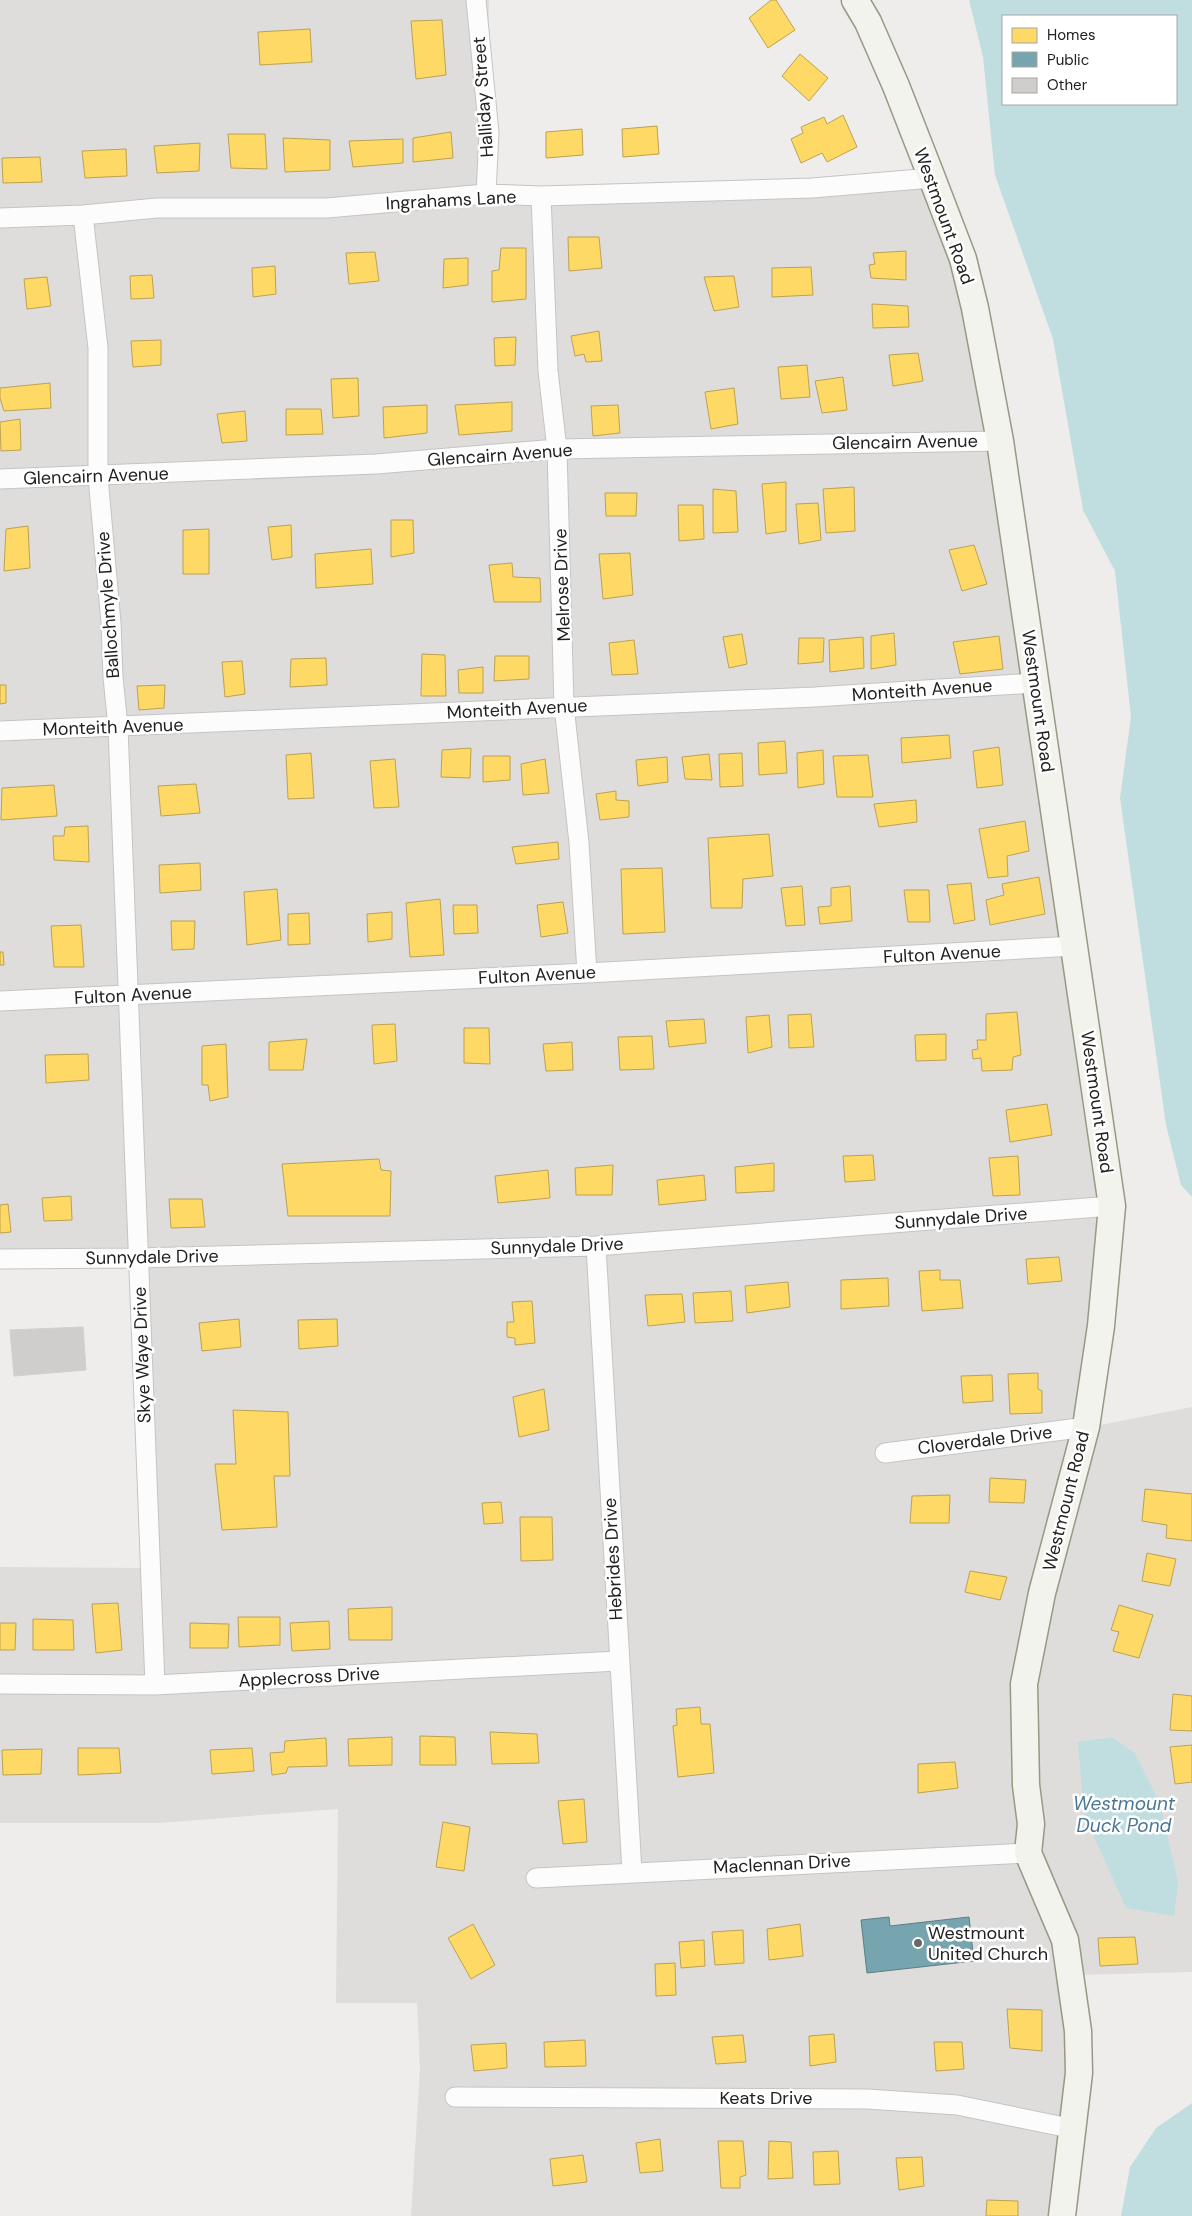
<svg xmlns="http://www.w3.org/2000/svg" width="1192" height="2216" font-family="'DM Sans',sans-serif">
<rect width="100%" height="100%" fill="#efedeb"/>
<path fill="#dedddc" d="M0,0H489L486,194L946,183L1120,1212L1095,1426L1192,1407V1972L1077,1975L1079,2073L1087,2128L1074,2216H411L420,2069L417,2003H336L338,1809L160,1823H0V1567L145,1568L134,1264L0,1269Z"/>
<path fill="#c0dde0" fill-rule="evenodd" d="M969,0H1192V1197L1181,1185L1166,1125L1120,798L1131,717L1115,571L1083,510L1053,339L995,175L983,57ZM1176,16V104H1003V16Z
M1112,1737L1135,1753L1160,1803L1178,1882L1174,1916L1126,1908L1084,1814L1078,1742Z
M1192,2103V2216H1121L1130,2167L1156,2128Z"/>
<path fill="#ffd966" stroke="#bca251" d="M771,0H776L795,30L768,48L749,18Z
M442,20L446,75L416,79L411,21Z
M310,29L312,62L260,65L258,32Z
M800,54L828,78L809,101L782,76Z
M843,115L857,147L827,162L822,153L801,163L791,139L803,133L801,127L824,117L827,124Z
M657,126L659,154L623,157L622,129Z
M582,129L583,155L546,158V132Z
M451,132L453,158L413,162V138Z
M228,134H265L267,169L231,168Z
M283,138L330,140V170L285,172Z
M403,139V163L353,167L349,141Z
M200,143L199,171L157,173L154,146Z
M126,149L127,176L85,178L82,151Z
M40,157L42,182L3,183L2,158Z
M568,237H599L602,268L569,271Z
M501,248H526V299L492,302V271L499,270Z
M906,251V280L871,278L869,265L875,264L873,253Z
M375,252L379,281L349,284L346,253Z
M468,258V285L443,288L444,259Z
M275,266L276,294L253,297L252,268Z
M811,267L813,295L772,297V268Z
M152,275L154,298L131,299L130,276Z
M734,276L739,307L714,311L704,277Z
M47,277L51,306L27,309L24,279Z
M872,304L908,306L909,327L873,328Z
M599,331L602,361L586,362L584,354L575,356L571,336Z
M516,337L515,365L495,366L494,338Z
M161,340V365L133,367L131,341Z
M918,353L923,381L893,386L889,355Z
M807,365L810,397L781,399L778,367Z
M843,377L847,410L822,413L815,381Z
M358,378L359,416L333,418L331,379Z
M50,383L51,408L4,411L0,398V388Z
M734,388L738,424L711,429L705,392Z
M512,402V431L459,435L455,405Z
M427,405V433L384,438L383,407Z
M618,405L620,433L593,436L591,406Z
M286,409H321L323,434L286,435Z
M245,411L247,441L222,443L217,414Z
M20,419L21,450L1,451L0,422Z
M786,482V531L766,534L762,484Z
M854,487L855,531L826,533L823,489Z
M713,489L736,491L738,532L713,533Z
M605,493H637L636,516H606Z
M818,503L821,540L799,544L796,504Z
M678,505H703L704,539L679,541Z
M391,520H413L414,553L391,557Z
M291,525L292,557L272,560L268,527Z
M28,526L30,568L4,571L6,529Z
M209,529V574H183V530Z
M974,545L987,584L962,591L949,550Z
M371,549L373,584L316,588L315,554Z
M630,553L633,595L603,599L599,554Z
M512,563L513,577L540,578L541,602H494L489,565Z
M894,633L896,665L871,669V636Z
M742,634L747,664L729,668L723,637Z
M999,636L1003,669L960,674L953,642Z
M863,637L864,668L830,672L829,640Z
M799,638H824L823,662L798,664Z
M634,640L638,674L612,675L609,643Z
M422,654L445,655L446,696H421Z
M495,656H529V679L494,681Z
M326,658L327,685L290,687L291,659Z
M242,661L245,694L225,697L222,662Z
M483,667V693H459L458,670Z
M0,685H6V703L0,704Z
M165,685L164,708L139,710L137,686Z
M949,735L951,758L902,763L901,738Z
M785,741L787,773L759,775L758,743Z
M999,747L1003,785L977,788L973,751Z
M471,748L470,778L441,777L442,750Z
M823,750L824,784L798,788L797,753Z
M311,753L314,798L288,799L286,755Z
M742,753L743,786L720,787L719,754Z
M709,754L712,780L685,779L682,757Z
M868,755L873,797H837L833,756Z
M483,756H510V780L483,782Z
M667,757L668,782L638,786L636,760Z
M395,759L399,807L374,808L370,761Z
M545,759L549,793L523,795L521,764Z
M196,784L200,813L161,816L158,786Z
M54,785L57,816L1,820L2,788Z
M616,791V800L629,801V817L600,820L596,794Z
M916,800L917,822L879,827L874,804Z
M1025,821L1029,851L1007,856L1008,876L988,878L979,829Z
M88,826L89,862L54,860L53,836H64L65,827Z
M769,834L773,876L743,879L742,908H711L708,838Z
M558,842L559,859L516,864L512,847Z
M200,863L201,890L160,893L159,865Z
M662,868L665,932L623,934L621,869Z
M1039,877L1045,914L990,925L986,900L1004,895L1002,884Z
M971,883L975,920L954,924L947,885Z
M802,886L805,925L786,926L781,888Z
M850,886L852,921L820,924L818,907L831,906V888Z
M277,889L281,940L247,945L244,892Z
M904,890H929L930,922H908Z
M440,899L444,955L410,957L406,903Z
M563,902L568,933L541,937L537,905Z
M453,905H477L478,933L454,934Z
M392,912V939L368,942L367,914Z
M309,913L310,944L288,945V914Z
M171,921H195L194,949L172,950Z
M81,925L84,967H54L51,926Z
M0,952H3L4,965H0Z
M1017,1012L1021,1055L1013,1057L1012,1070L982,1071L981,1058L973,1059L972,1050L978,1049L977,1040H986V1014Z
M811,1014L814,1047L789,1048L788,1015Z
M769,1015L772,1047L748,1053L746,1017Z
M704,1019L706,1043L669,1047L666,1021Z
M395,1024L397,1061L374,1064L372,1025Z
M464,1028H489L490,1064L464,1063Z
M946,1034V1060L916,1061L915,1035Z
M652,1036L654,1069L620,1070L618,1037Z
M307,1039L303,1070H269V1042Z
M572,1042L573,1070L546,1071L543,1044Z
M226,1044L228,1097L210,1101L208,1085H202V1046Z
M88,1054L89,1080L46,1083L45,1055Z
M1047,1104L1052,1135L1010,1142L1006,1110Z
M873,1155L875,1180L845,1182L843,1156Z
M1018,1156L1020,1195L993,1196L989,1158Z
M379,1159L381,1170L391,1171L390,1216H288L282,1164Z
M774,1163V1191L736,1193L735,1167Z
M613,1165L612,1195H576L575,1168Z
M548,1170L550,1198L498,1203L495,1176Z
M704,1175L706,1200L659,1205L657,1180Z
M71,1196L72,1220L44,1221L42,1198Z
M169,1199H202L205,1227L171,1228Z
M8,1204L11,1232L0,1233V1205Z
M1059,1257L1062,1281L1028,1284L1026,1259Z
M940,1270V1280H960L963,1308L922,1311L919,1271Z
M888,1278L889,1306L841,1309V1280Z
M788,1282L790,1307L747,1313L745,1286Z
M731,1291L733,1321L695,1323L693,1293Z
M682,1294L685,1322L648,1326L645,1295Z
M532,1301L535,1343L515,1345V1338L507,1337V1322H514L512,1302Z
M239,1319L241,1347L202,1351L199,1323Z
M337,1319L338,1346L299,1349L298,1320Z
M1038,1373V1389L1042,1391V1413L1010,1414L1008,1374Z
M992,1375L993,1401L963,1403L961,1376Z
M544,1389L549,1430L519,1437L513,1397Z
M233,1410L288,1412L290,1476H274L277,1527L222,1530L215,1464H236Z
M990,1478L1026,1480L1024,1503L989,1502Z
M1145,1489L1192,1494V1541L1166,1538L1167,1525L1142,1521Z
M950,1495L949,1523H910L912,1496Z
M501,1502L503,1523L484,1524L482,1503Z
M520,1517H552L553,1560L521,1561Z
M1147,1553L1176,1559L1170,1586L1142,1581Z
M970,1571L1007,1577L1000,1600L965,1592Z
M118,1603L122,1650L96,1653L92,1604Z
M1119,1605L1153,1615L1139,1658L1113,1651L1119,1632L1111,1630Z
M392,1607V1640H349L348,1609Z
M238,1617H280V1645L239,1647Z
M33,1619L73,1620L74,1650H33Z
M329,1621L330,1649L292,1651L290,1623Z
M0,1623H16L15,1650H0Z
M190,1623L229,1624L228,1648H190Z
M1173,1694L1192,1696V1731L1170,1730Z
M700,1707L701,1724H710L714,1773L678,1777L673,1726L677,1725L676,1709Z
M490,1732L537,1734L539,1763L492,1764Z
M420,1736L455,1737L456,1765H420Z
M392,1737V1765L349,1766L348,1739Z
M326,1738L327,1766L288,1767L286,1773L272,1775L270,1753L284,1752L285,1741Z
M1192,1745V1782L1175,1784L1170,1747Z
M78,1748H119L121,1773L78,1775Z
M252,1748L254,1771L212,1774L210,1750Z
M42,1749L41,1774L3,1775L2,1750Z
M955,1762L958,1788L918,1793V1764Z
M584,1799L587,1842L563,1844L558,1801Z
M443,1822L470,1827L464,1871L436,1867Z
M473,1924L495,1965L471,1979L448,1938Z
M800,1924L803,1956L769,1960L767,1929Z
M743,1930L744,1963L715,1965L712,1932Z
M1135,1937L1138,1964L1100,1966L1098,1938Z
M704,1940L705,1966L681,1968L679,1942Z
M675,1963L676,1995L656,1996L655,1964Z
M1007,2009L1042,2010V2051L1010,2048Z
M834,2034L836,2062L810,2066L809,2036Z
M743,2035L746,2062L716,2064L712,2037Z
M585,2040L586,2066L545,2067L544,2042Z
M934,2042H962L964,2069L936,2071Z
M506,2043L507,2068L474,2071L471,2045Z
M660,2139L663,2171L640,2173L636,2143Z
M718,2141H743L746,2175L740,2177V2188H721Z
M769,2141L791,2142L793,2178L768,2179Z
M838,2151L840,2184L814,2185L813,2152Z
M583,2155L587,2182L553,2186L550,2159Z
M922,2157L924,2186L899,2190L896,2158Z
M987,2200L1018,2201V2216H986Z"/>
<path fill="#76a5af" stroke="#5c7d84" d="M889,1917L890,1926L969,1917L974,1961L867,1973L861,1920Z"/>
<path fill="#d0cecc" stroke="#d2cfcc" d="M83,1327L86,1370L14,1376L10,1330Z"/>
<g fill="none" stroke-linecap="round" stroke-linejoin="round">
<defs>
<path id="street" d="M476,0L489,133L486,194
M541,196L548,371L557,449L564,706L579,843L587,973
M83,215L98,348V477L111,623L113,677L118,727L155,1685
M0,218L83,215L157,208H327L486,194L541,196L812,188L932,178
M0,479L376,464L557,449L1000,441
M0,731L815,697L1034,683
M0,1001L587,973L1075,946
M596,1246L632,1872
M0,1259L138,1258L596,1246L1112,1206
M885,1453L1086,1427
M0,1684L155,1685L618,1661
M536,1878L1028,1853
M455,2097L867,2099L957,2105L1074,2129"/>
<path id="secondary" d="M855,0L868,22L896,86L932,178L963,259L975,308L1000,441L1112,1206L1101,1326L1086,1427L1042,1593L1024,1684L1026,1785L1031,1824L1028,1853L1065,1940L1078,2031L1079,2073L1062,2216"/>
</defs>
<use href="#street" stroke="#c5c4c3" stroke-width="21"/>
<use href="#secondary" stroke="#999883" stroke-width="29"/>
<use href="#street" stroke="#fdfcfc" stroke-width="19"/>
<use href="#secondary" stroke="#f3f3ed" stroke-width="26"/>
</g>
<circle fill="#696868" stroke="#fff" stroke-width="2" cx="918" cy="1943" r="5"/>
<g text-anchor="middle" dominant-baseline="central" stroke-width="5" stroke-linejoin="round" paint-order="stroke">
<g font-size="18" fill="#212121" stroke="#fff">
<text transform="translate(483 97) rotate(-94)">Halliday Street</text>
<text transform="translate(451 200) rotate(-3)">Ingrahams Lane</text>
<text transform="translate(944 216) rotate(70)">Westmount Road</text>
<text transform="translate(905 442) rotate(-1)">Glencairn Avenue</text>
<text transform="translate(500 455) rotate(-4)">Glencairn Avenue</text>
<text transform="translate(96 476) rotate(-2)">Glencairn Avenue</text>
<text transform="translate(562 585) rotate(-92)">Melrose Drive</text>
<text transform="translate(108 605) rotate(-94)">Ballochmyle Drive</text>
<text transform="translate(922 690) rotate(-4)">Monteith Avenue</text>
<text transform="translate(1038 701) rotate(82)">Westmount Road</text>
<text transform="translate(517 709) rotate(-3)">Monteith Avenue</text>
<text transform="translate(113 727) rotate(-2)">Monteith Avenue</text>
<text transform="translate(942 954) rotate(-3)">Fulton Avenue</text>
<text transform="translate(537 975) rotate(-3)">Fulton Avenue</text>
<text transform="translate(133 995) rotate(-3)">Fulton Avenue</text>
<text transform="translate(1097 1102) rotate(82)">Westmount Road</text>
<text transform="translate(961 1218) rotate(-4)">Sunnydale Drive</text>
<text transform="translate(557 1246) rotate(-2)">Sunnydale Drive</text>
<text transform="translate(152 1257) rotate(-1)">Sunnydale Drive</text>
<text transform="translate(142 1355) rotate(-92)">Skye Waye Drive</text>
<text transform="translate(985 1440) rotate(-7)">Cloverdale Drive</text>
<text transform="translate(1066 1501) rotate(-76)">Westmount Road</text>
<text transform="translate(613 1559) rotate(-93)">Hebrides Drive</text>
<text transform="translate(309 1677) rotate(-3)">Applecross Drive</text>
<text transform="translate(782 1864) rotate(-3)">Maclennan Drive</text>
<text x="766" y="2098">Keats Drive</text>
</g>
<g font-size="18" fill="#212121" stroke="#fff" text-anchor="start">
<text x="928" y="1933">Westmount<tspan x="928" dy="21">United Church</tspan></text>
</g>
<g font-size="19" font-style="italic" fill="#487795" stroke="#fff">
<text x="1124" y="1803">Westmount<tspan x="1124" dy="22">Duck Pond</tspan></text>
</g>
</g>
<rect x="1002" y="15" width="175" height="90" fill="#ffffff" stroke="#a6a6a6"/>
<rect x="1012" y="28" width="25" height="15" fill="#ffd966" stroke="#a6a6a6"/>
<text x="1047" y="40" font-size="15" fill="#212121">Homes</text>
<rect x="1012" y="52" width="25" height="15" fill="#76a5af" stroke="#a6a6a6"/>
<text x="1047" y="65" font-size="15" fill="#212121">Public</text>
<rect x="1012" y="78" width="25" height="15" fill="#d0cecc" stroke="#a6a6a6"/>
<text x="1047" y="90" font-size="15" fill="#212121">Other</text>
</svg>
